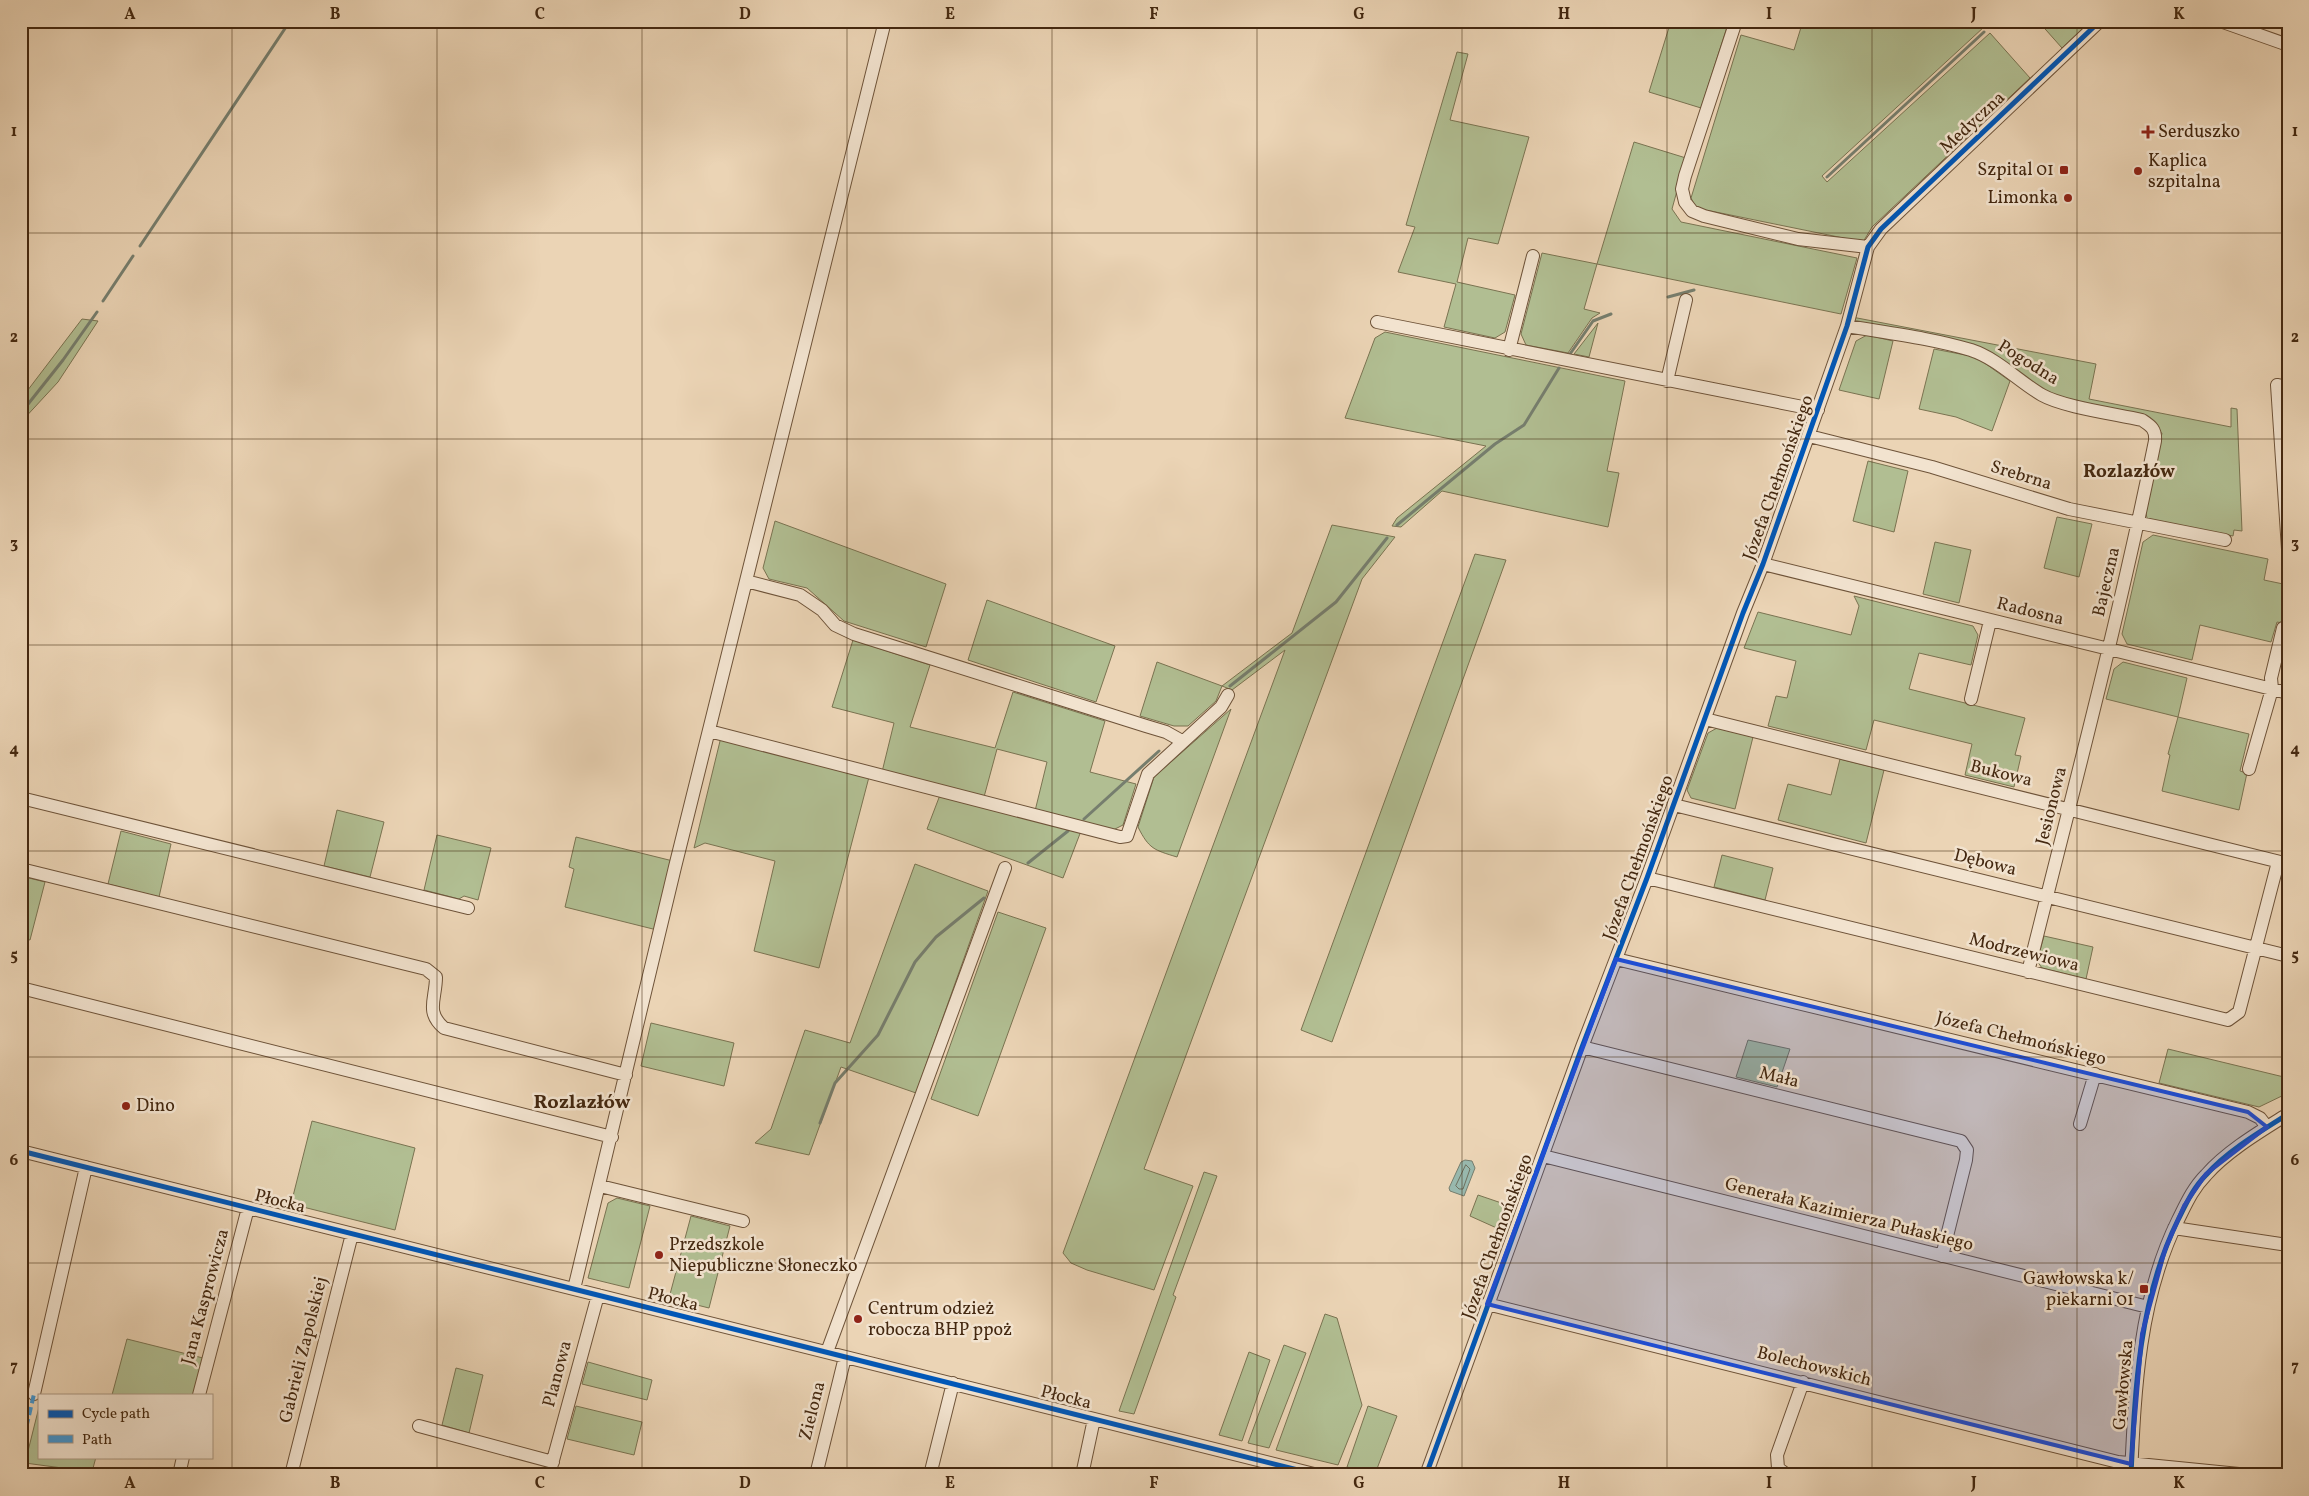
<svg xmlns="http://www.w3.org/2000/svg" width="2309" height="1496" font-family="Vollkorn,serif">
<rect width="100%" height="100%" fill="#ebd4b5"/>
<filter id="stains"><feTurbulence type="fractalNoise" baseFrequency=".004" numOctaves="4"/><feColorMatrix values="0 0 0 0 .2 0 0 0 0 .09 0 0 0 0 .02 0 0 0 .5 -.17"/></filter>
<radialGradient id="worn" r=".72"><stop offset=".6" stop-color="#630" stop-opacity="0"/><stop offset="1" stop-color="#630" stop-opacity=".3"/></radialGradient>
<path fill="#b1be92" stroke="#7a7351" d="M1671,21H1729L1701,108L1649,92Z
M1803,21H1979L1984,27L1822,176L1827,182L1990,33L2030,78L1872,227L1863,242L1696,208L1691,198L1741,35L1794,50Z
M2038,21H2091L2062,48Z
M1457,52L1468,54L1450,120L1529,137L1498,244L1468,238L1457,282L1515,295L1505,332L1495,338L1444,327L1456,284L1398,272L1415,227L1406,225Z
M1634,142L1686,158L1672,209L1681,222L1857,258L1841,314L1597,264L1584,309L1600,313L1592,318L1568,353L1526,345L1521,334L1542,253L1597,264Z
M1852,317L2096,364L2089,399L2231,427V408L2237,409L2242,531L2234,530L2233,536L2152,520L2147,518L2146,513L2162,433L2049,393L1997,359L1855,322Z
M82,319L98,321L58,382L21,422V399Z
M1598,323L1589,357L1574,354Z
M1385,332L1625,381L1607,471L1619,473L1608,527L1442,491L1401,527L1392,526L1397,518L1486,446L1345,418L1375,338Z
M1867,335L1893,341L1879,399L1839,390L1856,341Z
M1934,349L1976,357L2010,381L1992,431L1956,417L1919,409Z
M1868,461L1908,471L1894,532L1853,521Z
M2057,517L2092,524L2079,577L2044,568Z
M775,521L946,584L926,647L844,621L807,588L769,579L763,568Z
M1332,525L1395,537L1362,579L1144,1169L1193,1186L1154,1290L1087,1270L1071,1263L1063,1253L1285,650L1232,690L1222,686L1216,701L1188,726H1174L1140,716L1157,662L1222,686L1292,633Z
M2153,535L2268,559L2264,580L2288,585V624L2277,622L2271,642L2200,625L2192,660L2127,644L2122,634L2143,542Z
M1935,542L1971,550L1959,603L1923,594Z
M1475,554L1506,560L1332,1042L1301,1030Z
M1854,596L1973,626L1978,635L1971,665L1919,653L1909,689L2025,718L2015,755L2021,756L2014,787L1965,775L1972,744L1874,720L1866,750L1768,726L1776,696L1787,698L1796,661L1744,648L1758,612L1851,635L1859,606Z
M987,600L1115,646L1096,702L968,660Z
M853,640L930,665L910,727L995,748L1013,692L1105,721L1090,772L1136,784L1123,825L1111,831L1035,811L1047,762L997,749L984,797L882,772L894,723L832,707Z
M2123,662L2187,678L2178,717L2249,734L2240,771L2247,773L2239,810L2162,791L2170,755L2168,754L2178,717L2106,699L2114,669Z
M1231,709L1177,857C1154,850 1149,849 1138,827L1154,777Z
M1717,728L1753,737L1735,809L1691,798L1687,790L1708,733Z
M721,737L869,777L819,968L754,951L775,861L705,843L694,848Z
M1840,759L1884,770L1866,843L1778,820L1788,784L1831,795Z
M940,795L1081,831L1063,878L927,829Z
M337,810L384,822L370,877L324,866Z
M121,831L171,844L159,897L108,884Z
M437,835L491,848L478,900L464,896L459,899L424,890Z
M576,837L673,861L657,930L565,907L574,869L569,867Z
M1722,855L1773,868L1765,900L1714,887Z
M915,864L988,891L916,1093L841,1067L809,1155L755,1143L771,1129L805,1030L850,1043Z
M21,876L45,882L30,940L21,938Z
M998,912L1046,928L978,1116L931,1099Z
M2044,936L2093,947L2086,979L2042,968L2037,961Z
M651,1023L734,1043L724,1086L641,1066Z
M1748,1040L1790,1049L1777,1087L1736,1077Z
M2168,1049L2288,1078V1093L2259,1107L2159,1083Z
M312,1121L415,1148L395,1230L291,1204Z
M1204,1172L1217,1176L1173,1295L1176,1297L1171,1311L1134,1414L1119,1411Z
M1478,1195L1519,1209L1510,1234L1470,1216Z
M617,1198L650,1206L629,1288L588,1278L608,1203Z
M691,1216L730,1226L709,1308L669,1298Z
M1325,1314L1337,1318L1362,1405L1338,1465L1276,1450Z
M127,1339L203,1358L194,1395H112Z
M1284,1345L1306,1353L1269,1448L1248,1443Z
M1249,1352L1270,1360L1242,1441L1219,1435Z
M588,1362L652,1380L647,1400L582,1384Z
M456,1368L483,1375L469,1433L442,1425Z
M576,1406L642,1422L634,1455L567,1439Z
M1368,1406L1397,1416L1375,1474L1347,1467Z
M39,1407V1457H96L92,1472L25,1463Z"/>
<path fill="#98b8ad" stroke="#767e6e" d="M1465,1160L1472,1161L1475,1168L1464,1196L1450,1191L1449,1188L1461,1162Z"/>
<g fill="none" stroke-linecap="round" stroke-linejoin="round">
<path stroke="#6e705e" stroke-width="1" d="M1466,1165L1470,1169L1463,1189H1459L1456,1186Z"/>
<path stroke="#767e6e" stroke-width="3" d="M1827,177L1984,32
M140,246L290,21
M1668,297L1694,290
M103,301L133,256
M1570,354L1593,321L1611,314
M21,413L63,360L97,312
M1397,525L1495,444L1524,425L1559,368
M1230,686L1336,602L1387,538
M1084,819L1159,751
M1028,863L1068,831
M820,1123L835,1083L878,1035L915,962L936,937L984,898"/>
<defs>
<path id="minor" d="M1736,21L1685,176L1682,189L1685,202L1692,211L1704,216L1798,239L1868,247
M2220,21L2288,45
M1377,322L1818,410
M1847,326C1888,333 1931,338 1971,350C1998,359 2018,381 2042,395C2063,407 2116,414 2142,420C2151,426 2156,429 2155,441C2119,619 2072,795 2028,972
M1509,350L1533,256
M1667,381L1686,300
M2288,387L2277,385L2288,549
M1809,436L1932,467L2069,509L2225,540
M1763,564L2288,693
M746,581L800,595L822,610L835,625L854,634L1146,726L1166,732L1182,741
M1971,699L1990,621
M1705,719L2288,864
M709,731L1120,837L1127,836L1148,774L1221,707L1228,695
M2249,769L2272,689L2271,678L2283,628
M21,798L468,908
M1674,805L2288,956
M21,869L426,969L436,977C436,999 425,1012 444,1028L626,1075
M1647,878L2228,1020L2239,1012L2278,862
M1616,959L2248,1112L2260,1118L2267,1127
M21,988L612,1137
M1582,1047L1961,1141L1967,1150L1966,1160L1942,1256
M2080,1124L2095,1074
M21,1151L1318,1475
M1543,1156L2148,1307
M600,1186L743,1221
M2174,1228L2288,1245
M574,1289L675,867L885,21
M1487,1304L2118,1462L2249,1475
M827,1352L1005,868
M34,1394L86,1167
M199,1395L248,1208
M419,1426L553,1462
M179,1475L183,1457
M291,1475L352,1234
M549,1475L598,1295
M816,1475L845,1357
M930,1475L953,1383
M1082,1475L1094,1419
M1426,1475L1582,1047L1647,878L1743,613L1763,564L1847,326L1868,247L1881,229L2100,21
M1787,1475L1778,1468L1777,1455L1803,1382
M2131,1475C2135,1388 2139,1299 2178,1220C2186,1204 2193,1188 2206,1175C2227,1151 2261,1131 2288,1114"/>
</defs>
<use href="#minor" stroke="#6e5339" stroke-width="14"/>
<use href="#minor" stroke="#f2e3cf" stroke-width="12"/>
<path stroke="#4096d3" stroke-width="4" stroke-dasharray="8 4" stroke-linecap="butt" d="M21,1450L34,1394"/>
<defs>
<path id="cycleway" d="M21,1151L1318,1475
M1426,1475L1582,1047L1647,878L1743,613L1763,564L1847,326L1868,247L1881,229L2100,21
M2131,1475C2135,1388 2139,1299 2178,1220C2186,1204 2193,1188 2206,1175C2227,1151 2261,1131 2288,1114"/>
</defs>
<use href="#cycleway" stroke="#f2e3cf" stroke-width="8"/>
<use href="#cycleway" stroke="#0057b8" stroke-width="5"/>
</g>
<path fill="#1d4ed8" fill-opacity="0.2" stroke="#1d4ed8" stroke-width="4" stroke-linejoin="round" d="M1616,959L2248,1112L2267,1127L2206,1174L2184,1206L2165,1250L2142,1334L2131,1464L1487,1304Z"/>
<path fill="none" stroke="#442810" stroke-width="1" stroke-opacity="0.55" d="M232,21V1475M437,21V1475M642,21V1475M847,21V1475M1052,21V1475M1257,21V1475M1462,21V1475M1667,21V1475M1872,21V1475M2077,21V1475M21,233H2288M21,439H2288M21,645H2288M21,851H2288M21,1057H2288M21,1263H2288"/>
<g fill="#8f2418" stroke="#f2e3cf" stroke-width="2">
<path d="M2145.5 124.5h5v5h5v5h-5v5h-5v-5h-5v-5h5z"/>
<rect x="2059" y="165" width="10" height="10" rx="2.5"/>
<circle cx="2138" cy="171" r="5"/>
<circle cx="2068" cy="198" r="5"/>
<circle cx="126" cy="1106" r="5"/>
<circle cx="659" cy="1255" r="5"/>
<rect x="2139" y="1284" width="10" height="10" rx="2.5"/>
<circle cx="858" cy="1319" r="5"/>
</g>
<g text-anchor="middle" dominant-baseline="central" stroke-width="5" stroke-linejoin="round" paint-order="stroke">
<g font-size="18" fill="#442810" stroke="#f2e3cf">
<text transform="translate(1973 123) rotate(-43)">Medyczna</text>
<text transform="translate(2028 363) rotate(32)">Pogodna</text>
<text transform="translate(2021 476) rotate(17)">Srebrna</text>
<text transform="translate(1779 478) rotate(-70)">Józefa Chełmońskiego</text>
<text transform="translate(2107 582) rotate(-77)">Bajeczna</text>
<text transform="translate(2030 612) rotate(14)">Radosna</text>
<text transform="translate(2001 774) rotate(14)">Bukowa</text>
<text transform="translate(2052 806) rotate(-76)">Jesionowa</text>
<text transform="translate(1639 858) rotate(-70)">Józefa Chełmońskiego</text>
<text transform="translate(1985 863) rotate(14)">Dębowa</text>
<text transform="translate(2024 953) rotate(14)">Modrzewiowa</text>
<text transform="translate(2021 1039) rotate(14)">Józefa Chełmońskiego</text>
<text transform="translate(1779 1078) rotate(14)">Mała</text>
<text transform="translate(280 1202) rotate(14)">Płocka</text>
<text transform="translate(1849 1215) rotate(14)">Generała Kazimierza Pułaskiego</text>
<text transform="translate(1498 1237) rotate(-70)">Józefa Chełmońskiego</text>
<text transform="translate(206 1297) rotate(-75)">Jana Kasprowicza</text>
<text transform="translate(673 1300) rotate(14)">Płocka</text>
<text transform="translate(304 1350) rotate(-76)">Gabrieli Zapolskiej</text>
<text transform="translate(1814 1367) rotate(14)">Bolechowskich</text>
<text transform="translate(558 1374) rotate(-75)">Planowa</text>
<text transform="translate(2124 1385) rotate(-85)">Gawłowska</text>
<text transform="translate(1066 1398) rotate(14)">Płocka</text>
<text transform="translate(813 1411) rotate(-76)">Zielona</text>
</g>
<g font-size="18" fill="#442810" stroke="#f2e3cf" text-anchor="start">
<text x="2158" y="132">Serduszko</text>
<text x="2148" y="161">Kaplica<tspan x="2148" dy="21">szpitalna</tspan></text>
<text x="2054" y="170" text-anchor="end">Szpital 01</text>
<text x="2058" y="198" text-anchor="end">Limonka</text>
<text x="136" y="1106">Dino</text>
<text x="669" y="1245">Przedszkole<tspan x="669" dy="21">Niepubliczne Słoneczko</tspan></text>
<text x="2134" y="1279" text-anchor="end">Gawłowska k/<tspan x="2134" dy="21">piekarni 01</tspan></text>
<text x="868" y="1309">Centrum odzież<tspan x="868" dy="21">robocza BHP ppoż</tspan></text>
</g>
<g font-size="19" font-weight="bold" fill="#442810" stroke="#f2e3cf">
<text x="2129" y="472">Rozlazłów</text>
</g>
<g font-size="20" font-weight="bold" fill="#442810" stroke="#f2e3cf">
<text x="582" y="1103">Rozlazłów</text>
</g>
</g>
<rect width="2309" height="1496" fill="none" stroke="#ebd4b5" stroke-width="55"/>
<rect x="38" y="1394" width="175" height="65" fill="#f2e3cf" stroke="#ac9883"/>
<rect x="48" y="1410" width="25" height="8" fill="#0057b8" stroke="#ac9883"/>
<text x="82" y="1418" font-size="15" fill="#442810">Cycle path</text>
<rect x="48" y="1435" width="25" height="8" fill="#4096d3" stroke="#ac9883"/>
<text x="82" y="1444" font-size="15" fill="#442810">Path</text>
<rect x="28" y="28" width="2254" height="1440" fill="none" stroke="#442810" stroke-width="2"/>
<g font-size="16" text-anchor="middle" font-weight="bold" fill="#442810">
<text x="130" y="19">A</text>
<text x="335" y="19">B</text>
<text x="540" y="19">C</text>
<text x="745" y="19">D</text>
<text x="950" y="19">E</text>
<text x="1154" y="19">F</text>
<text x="1359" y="19">G</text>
<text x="1564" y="19">H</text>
<text x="1769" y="19">I</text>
<text x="1974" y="19">J</text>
<text x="2179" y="19">K</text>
<text x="14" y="136">1</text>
<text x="2295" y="136">1</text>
<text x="14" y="342">2</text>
<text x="2295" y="342">2</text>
<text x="14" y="548">3</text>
<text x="2295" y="548">3</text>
<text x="14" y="754">4</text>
<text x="2295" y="754">4</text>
<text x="14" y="960">5</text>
<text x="2295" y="960">5</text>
<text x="14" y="1165">6</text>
<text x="2295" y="1165">6</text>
<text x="14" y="1371">7</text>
<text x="2295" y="1371">7</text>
<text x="130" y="1488">A</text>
<text x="335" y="1488">B</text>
<text x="540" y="1488">C</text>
<text x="745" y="1488">D</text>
<text x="950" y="1488">E</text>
<text x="1154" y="1488">F</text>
<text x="1359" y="1488">G</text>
<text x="1564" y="1488">H</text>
<text x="1769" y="1488">I</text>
<text x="1974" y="1488">J</text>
<text x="2179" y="1488">K</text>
</g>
<rect width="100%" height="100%" filter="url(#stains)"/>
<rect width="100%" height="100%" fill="url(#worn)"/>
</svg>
